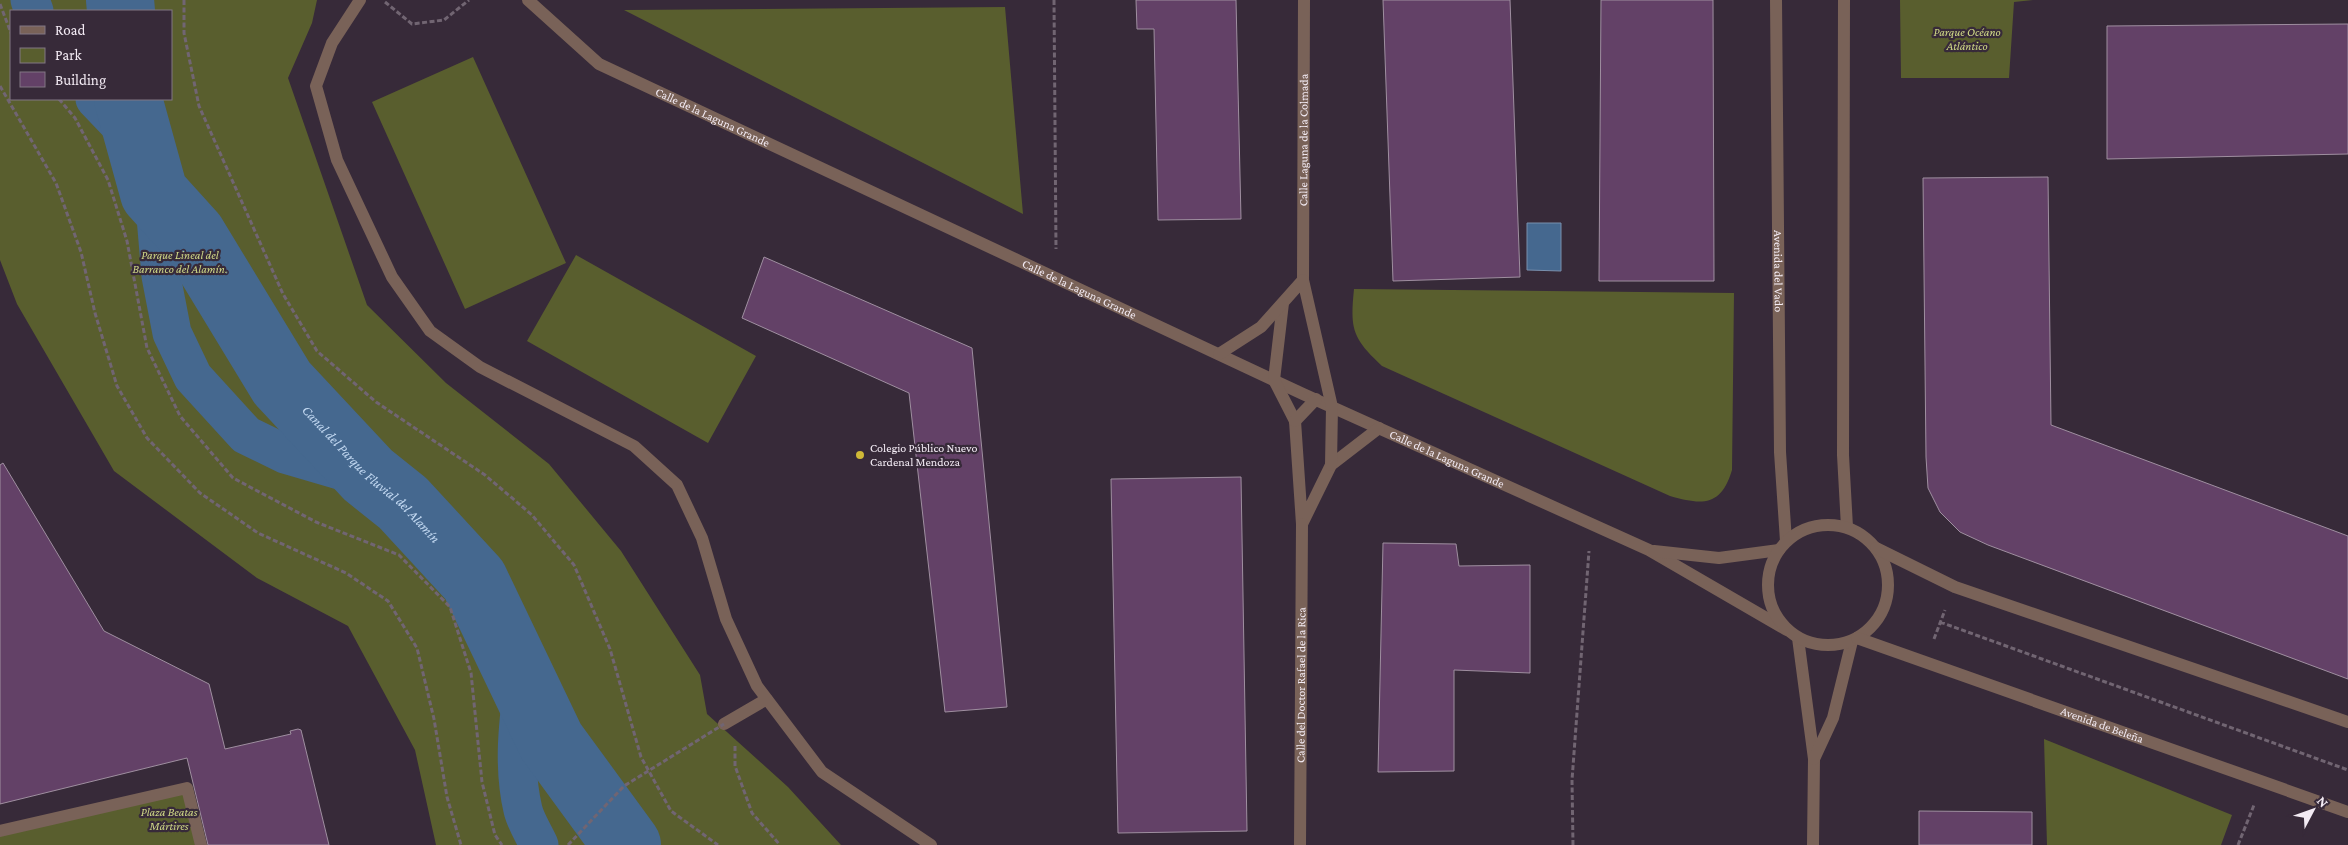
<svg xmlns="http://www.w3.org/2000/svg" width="2348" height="845" font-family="'Crimson Pro',serif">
<rect width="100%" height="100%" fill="#372a39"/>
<path fill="#595e2e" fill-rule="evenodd" d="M0,0H317L312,23L288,78L367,305L446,383L549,464L621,551L700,675L707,714L788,787L841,845H436L415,750L348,626L257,578L114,471L17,304L0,260ZM11,11H171V99H11Z
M1900,0H2033L2014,2L2009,78H1901Z
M1005,7L1023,214L624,10Z
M473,57L566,263L465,309L372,102Z
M576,255L756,356L708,443L527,341Z
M1354,289L1734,293L1732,470C1721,507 1702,505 1670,496L1382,366C1352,338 1350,329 1354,289Z
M2044,739L2232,815L2221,845H2047Z
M187,788L203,845H0V831Z"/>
<path fill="#45688f" stroke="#798fad" d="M1527,223H1561V271L1527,270Z"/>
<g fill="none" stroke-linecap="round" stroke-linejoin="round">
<path stroke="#45688f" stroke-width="39" d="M30,0L34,11
M95,99L139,145
M154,193L161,276L172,333L193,377L246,435L285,454L343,471L368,475
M523,684C518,726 513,768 523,810C526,822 534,834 539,845"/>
<g stroke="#45688f" stroke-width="68">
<path d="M120,0L121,11"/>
<path id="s1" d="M128,99L154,193L192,235L282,383L368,475L403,503L474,580L551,741L627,845"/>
</g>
</g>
<path fill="#634167" stroke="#9f8fa0" d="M1136,0H1236L1241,219L1158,220L1154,29H1137Z
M1383,0H1510L1520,277L1393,281Z
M1601,0H1713L1714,281H1599Z
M2348,24V154L2107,159V26Z
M2048,177L2051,425L2348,536V679L1988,545L1960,532L1940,512L1928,488L1926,457L1923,178Z
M764,257L972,348L1007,707L945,712L909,393L742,318Z
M3,463L104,631L209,684L225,749L291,734L290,731L298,729L301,730L329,845H208L187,758L0,804V465Z
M1241,477L1247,831L1118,833L1111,479Z
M1383,543L1456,544L1459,566L1530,565V673L1454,670V771L1378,772Z
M1919,811L2032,812V845H1919Z"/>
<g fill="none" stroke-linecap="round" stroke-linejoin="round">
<path stroke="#716572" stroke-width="3" stroke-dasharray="5 2.5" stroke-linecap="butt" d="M184,0V33L199,106L283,294L317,351L376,402L485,475L532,515L574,565L610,649L641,757L671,811L718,845
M1054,0L1056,249
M385,2L412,24L444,20L469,0
M0,4L11,33
M0,86L56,183L81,252L95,313L117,386L147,438L200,493L258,533L346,573L388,601L417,648L434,719L447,797L461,845
M59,99L75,118L108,180L127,241L147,348L180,416L233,478L316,522L399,555L450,607L471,673L482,782L495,835L502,845
M1940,622L2348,770
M1934,639L1945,610
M735,746V766L752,813L780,845
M1573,845L1572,780L1589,551
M2238,845L2254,805"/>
<path stroke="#796258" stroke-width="12" d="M360,0L332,43L316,86L337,160L392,277L430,331L480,367L634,446L677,485L702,538L726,619L757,686L822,772L931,845
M724,724L767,699
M0,831L187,788L201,845"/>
<g stroke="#796258" stroke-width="12">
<path id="s2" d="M528,0L599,64L1303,394L1649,550L1787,630"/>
<path id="s3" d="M1303,280L1304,0"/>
<path d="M1283,303L1274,380L1295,421L1302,524L1331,465L1379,428"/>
<path d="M1219,354L1261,327L1303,280L1332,407L1331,465"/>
<path d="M1295,421L1316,399"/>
<path d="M1654,551L1719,558L1779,550"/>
<path d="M1798,638L1814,759L1813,845"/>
<path d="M1814,759L1833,718L1852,641"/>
<path id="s4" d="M1300,845L1302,524"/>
</g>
<g stroke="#796258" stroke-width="12">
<path id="s5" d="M1776,0L1780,452L1786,541"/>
<path d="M1844,0L1843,455L1847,527"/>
<circle cx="1828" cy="585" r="60"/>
<path d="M1876,548L1955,587L2348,722"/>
<path id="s6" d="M1857,638L2348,812"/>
</g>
<path stroke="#716572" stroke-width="3" stroke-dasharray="5 2.5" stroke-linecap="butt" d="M568,845L624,786L724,724"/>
</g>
<circle fill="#cfb837" stroke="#372a39" stroke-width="2" cx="860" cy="455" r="5"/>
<g text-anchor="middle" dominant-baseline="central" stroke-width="4.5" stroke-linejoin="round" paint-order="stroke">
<g font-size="12" font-style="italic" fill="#d0d987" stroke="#372a39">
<text x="1967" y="32">Parque Océano<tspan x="1967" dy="14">Atlántico</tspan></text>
<text x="180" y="255">Parque Lineal del<tspan x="180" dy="14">Barranco del Alamín.</tspan></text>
<text x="169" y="812">Plaza Beatas<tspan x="169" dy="14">Mártires</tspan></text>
</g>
<g font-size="12" fill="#f3ebf4" stroke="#372a39">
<text stroke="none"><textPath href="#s2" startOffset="221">Calle de la Laguna Grande</textPath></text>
<text stroke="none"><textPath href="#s3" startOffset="140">Calle Laguna de la Colmada</textPath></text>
<text stroke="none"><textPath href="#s5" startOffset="271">Avenida del Vado</textPath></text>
<text stroke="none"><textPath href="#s2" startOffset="626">Calle de la Laguna Grande</textPath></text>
<text stroke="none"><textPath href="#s2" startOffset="1031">Calle de la Laguna Grande</textPath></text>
<text stroke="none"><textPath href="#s4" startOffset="160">Calle del Doctor Rafael de la Rica</textPath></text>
<text stroke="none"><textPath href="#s6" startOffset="260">Avenida de Beleña</textPath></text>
</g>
<g font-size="12" fill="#f3ebf4" stroke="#372a39" text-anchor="start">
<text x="870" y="448">Colegio Público Nuevo<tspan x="870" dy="14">Cardenal Mendoza</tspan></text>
</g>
<g font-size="14" font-style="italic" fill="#c3d9f2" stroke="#372a39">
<text stroke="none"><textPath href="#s1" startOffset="455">Canal del Parque Fluvial del Alamín</textPath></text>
</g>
</g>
<rect x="10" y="10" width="162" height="90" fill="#372a39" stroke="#827784"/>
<rect x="20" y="26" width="25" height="8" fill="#796258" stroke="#827784"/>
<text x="55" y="35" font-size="15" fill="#f3ebf4">Road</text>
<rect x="20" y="48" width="25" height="15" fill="#595e2e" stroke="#827784"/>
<text x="55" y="60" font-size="15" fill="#f3ebf4">Park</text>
<rect x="20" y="72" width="25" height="15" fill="#634167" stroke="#827784"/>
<text x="55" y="85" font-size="15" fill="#f3ebf4">Building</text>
<g transform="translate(2313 810) rotate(49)" stroke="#372a39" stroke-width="4" paint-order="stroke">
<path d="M0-4L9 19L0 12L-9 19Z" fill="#f3ebf4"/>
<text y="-8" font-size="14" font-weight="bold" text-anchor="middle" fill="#f3ebf4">N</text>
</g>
</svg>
